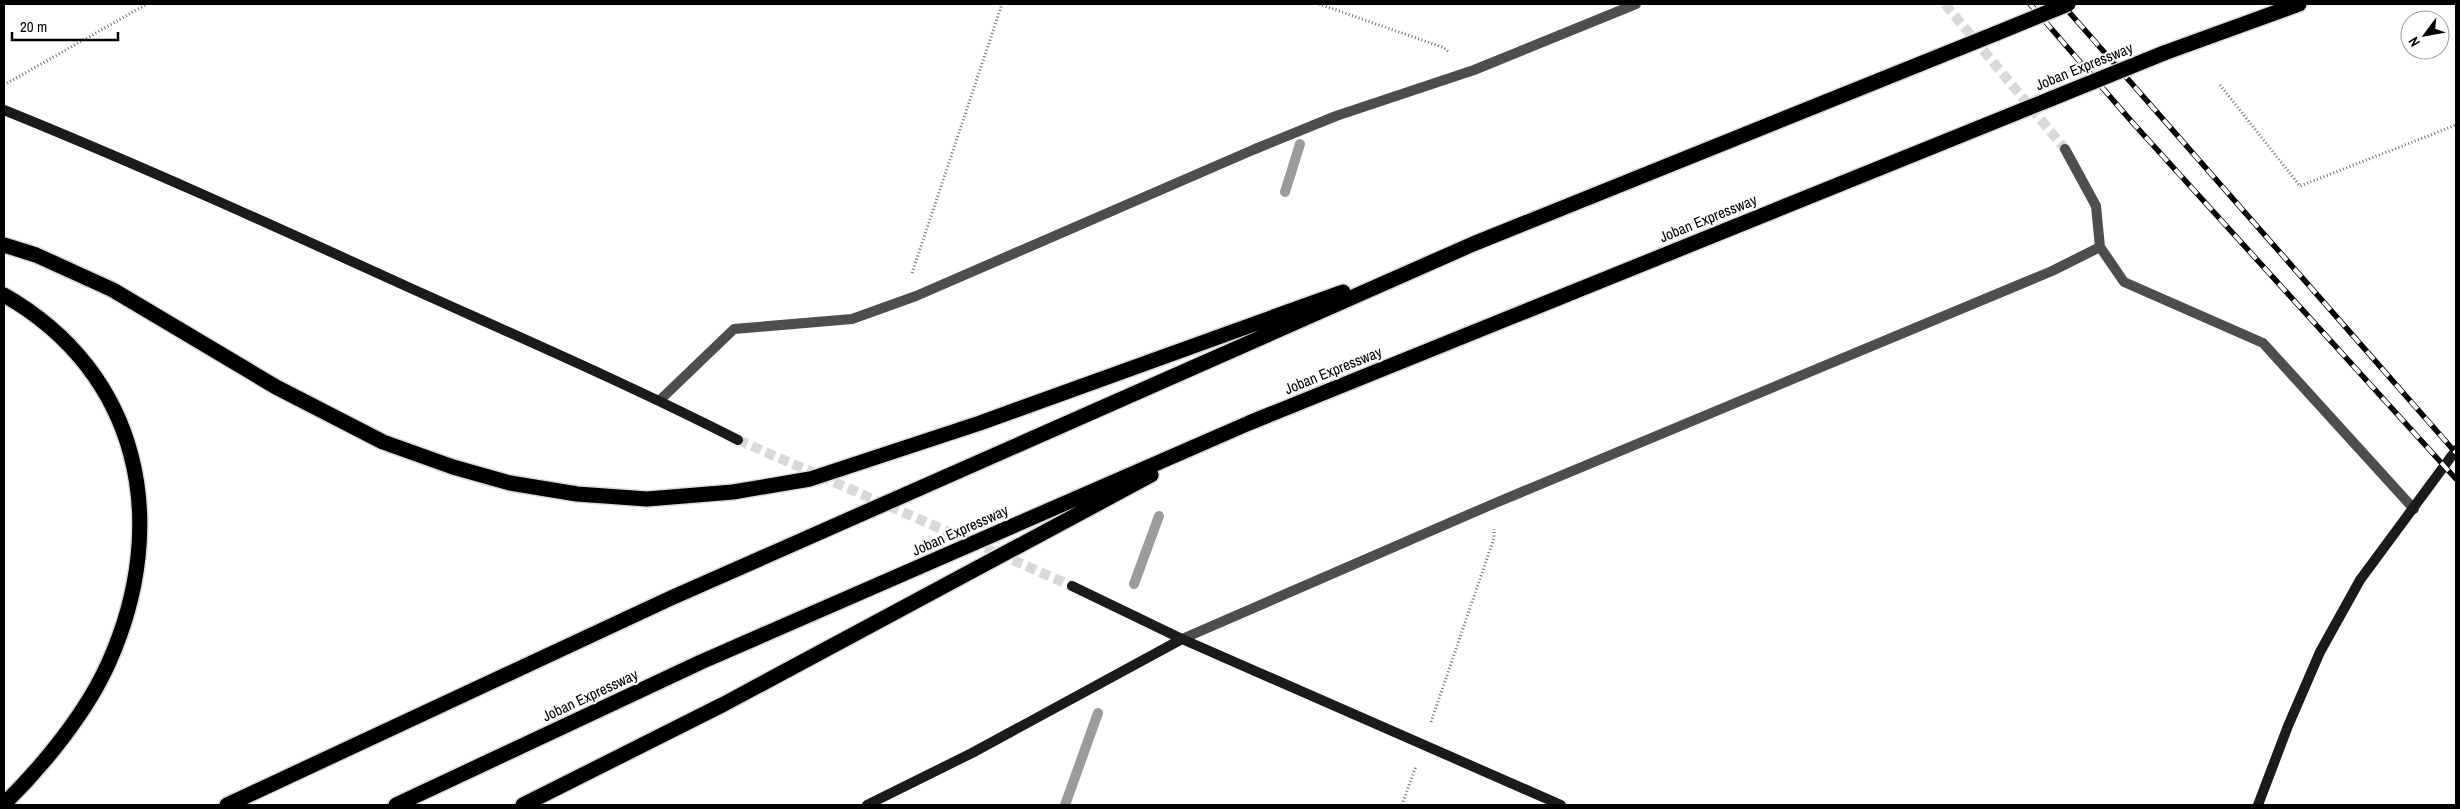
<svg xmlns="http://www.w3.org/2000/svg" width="2460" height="809" font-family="'Archivo Narrow',sans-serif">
<rect width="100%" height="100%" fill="#fff"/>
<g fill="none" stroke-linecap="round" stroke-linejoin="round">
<path stroke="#9c9c9c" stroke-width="10" d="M1285,192L1300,144
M1134,584L1159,516
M1065,805L1098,713"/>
<path stroke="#d9d9d9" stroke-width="10" stroke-dasharray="10 5" stroke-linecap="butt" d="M1945,4L2065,149"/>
<path stroke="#d9d9d9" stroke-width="10" stroke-dasharray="10 5" stroke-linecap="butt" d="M738,440L1072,586"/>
<defs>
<path id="highway" d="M2164,53L2299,4
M4,245L36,255L113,290L276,387L383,442L453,467L510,483L577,494L647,499L733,492L810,479L980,423L1343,292
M4,295C141,373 171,523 109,662C87,712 43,766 4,804
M227,805L671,598L1473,244L1997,33
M396,805L701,662L1249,423L2053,98
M523,805L724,704L1151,475"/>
</defs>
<use href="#highway" stroke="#dbdbdb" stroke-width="18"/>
<path stroke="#707070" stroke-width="3" stroke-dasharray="1 2.5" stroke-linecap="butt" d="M1319,4L1442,47L1449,52
M4,85L147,4
M2220,85L2300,186L2456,125
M912,273L1002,4
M1431,722L1494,538V529
M1402,805L1416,766"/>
<path stroke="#4e4e4e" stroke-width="10" d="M2100,247L2124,282L2263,343L2414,509
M660,400L734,329L852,319L916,296L1255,149L1336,116L1474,70L1636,4
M1182,639L1493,504L2052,271L2100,247L2096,206L2065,149"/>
<path stroke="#1b1b1b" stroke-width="10" d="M4,110C140,165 274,226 408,287C519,337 630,385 738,440
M1072,586L1182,639L1561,805
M867,805L972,753L1182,639
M2258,805L2288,726L2320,652L2360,580L2456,450"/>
<use href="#highway" stroke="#000" stroke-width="15"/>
<defs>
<path id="rail" d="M2030,4L2132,122L2456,479
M2062,4L2456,453"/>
</defs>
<use href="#rail" stroke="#000" stroke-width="5.5"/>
<use href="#rail" stroke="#fff" stroke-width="4" stroke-dasharray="11" stroke-linecap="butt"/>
<defs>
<path id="highway-bridge" d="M1997,33L2068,4
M2053,98L2164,53"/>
</defs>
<use href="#highway-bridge" stroke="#dbdbdb" stroke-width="18" stroke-linecap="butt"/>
<use href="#highway-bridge" stroke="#000" stroke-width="15"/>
</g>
<g text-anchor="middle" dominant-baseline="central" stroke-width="4.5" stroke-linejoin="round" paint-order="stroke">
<g font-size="15" fill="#000" stroke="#fff">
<text transform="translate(2084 66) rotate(-22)">Joban Expressway</text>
<text transform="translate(1708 218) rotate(-22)">Joban Expressway</text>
<text transform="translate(1333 370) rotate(-22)">Joban Expressway</text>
<text transform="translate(960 530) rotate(-24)">Joban Expressway</text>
<text transform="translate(590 695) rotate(-25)">Joban Expressway</text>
</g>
</g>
<rect width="2460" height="809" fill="none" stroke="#000000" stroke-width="10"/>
<g transform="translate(2425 35) rotate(238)"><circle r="24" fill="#ffffff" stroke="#999999"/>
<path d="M0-4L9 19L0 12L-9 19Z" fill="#000000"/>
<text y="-8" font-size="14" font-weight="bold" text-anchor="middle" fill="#000000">N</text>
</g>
<path d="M12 32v8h106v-8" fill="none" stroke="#000000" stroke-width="2.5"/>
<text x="20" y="32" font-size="15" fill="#000000" stroke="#ffffff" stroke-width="4" paint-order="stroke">20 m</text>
</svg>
